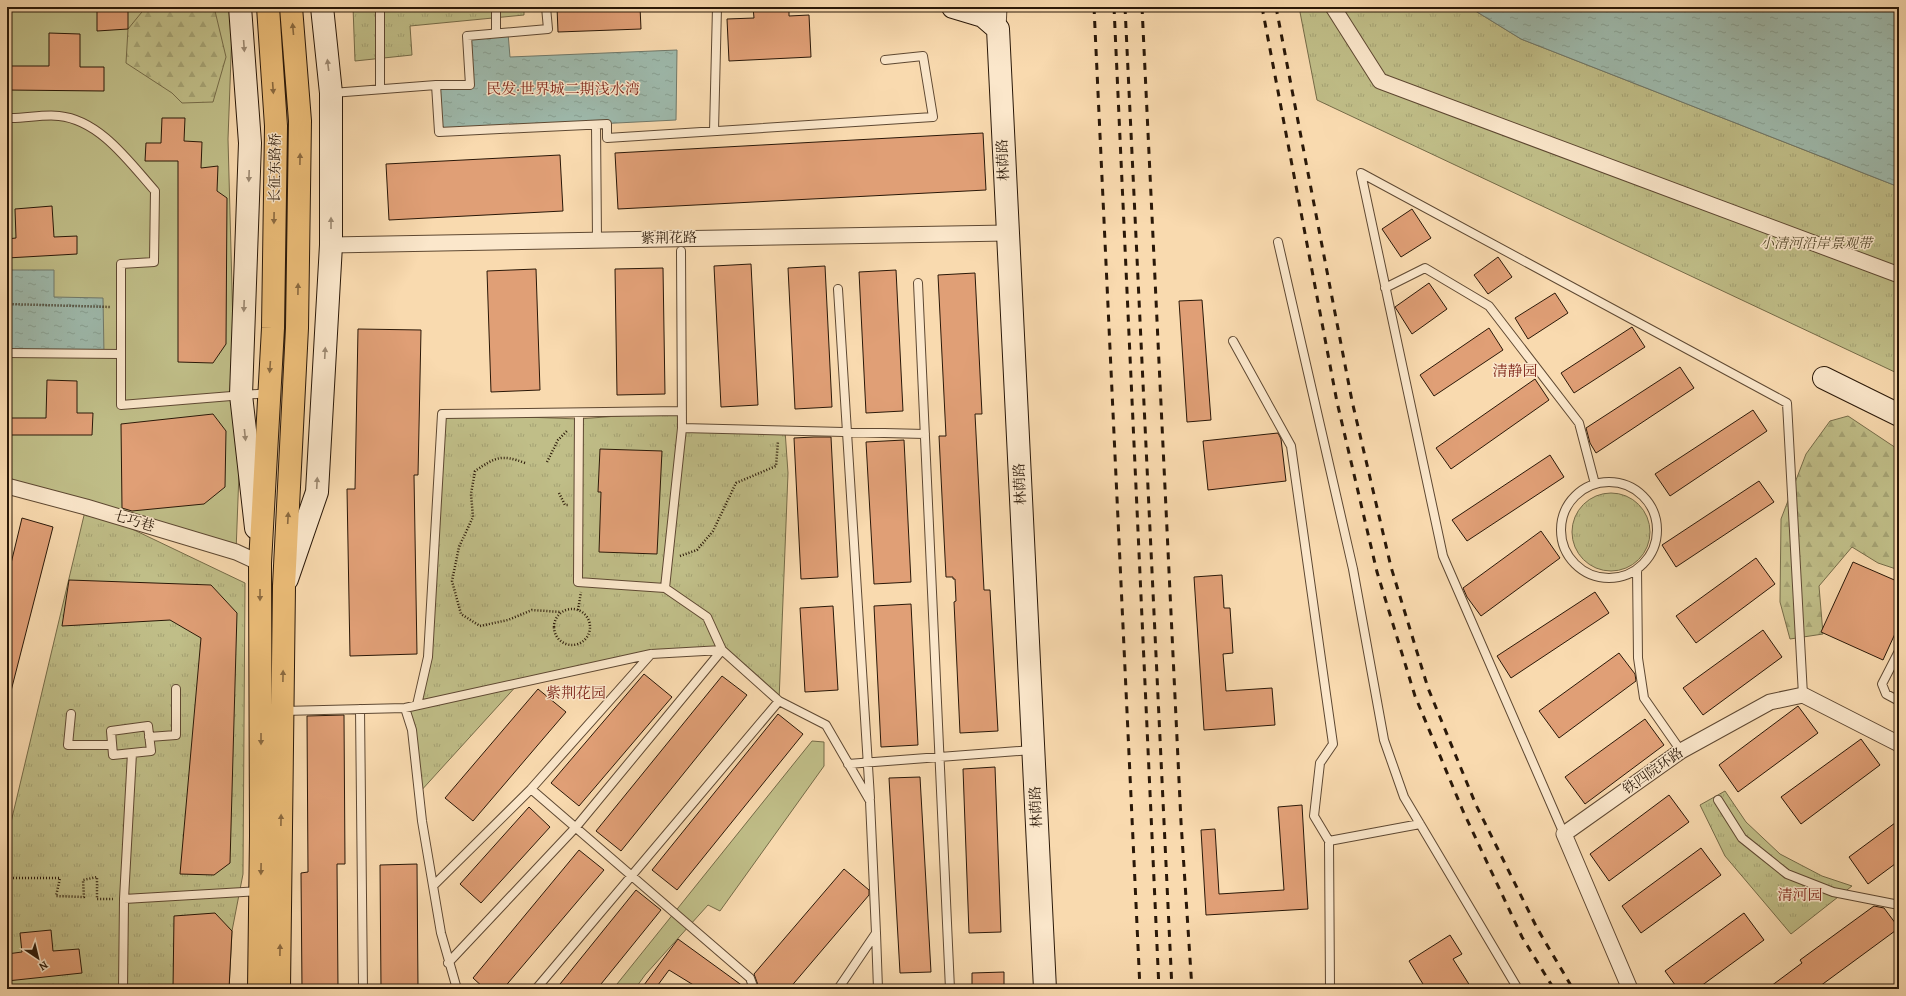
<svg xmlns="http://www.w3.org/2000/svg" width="1906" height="996" font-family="Alegreya,'Noto Serif SC',serif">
<defs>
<pattern id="forest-firs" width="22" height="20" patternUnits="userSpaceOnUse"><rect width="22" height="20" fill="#c0be88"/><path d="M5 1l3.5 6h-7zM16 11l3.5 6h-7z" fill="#a5a374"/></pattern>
<pattern id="park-tufts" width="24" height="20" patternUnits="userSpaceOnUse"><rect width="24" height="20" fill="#c0be88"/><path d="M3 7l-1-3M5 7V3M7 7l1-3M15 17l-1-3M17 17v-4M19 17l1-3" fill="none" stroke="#a5a374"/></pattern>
<pattern id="water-ripples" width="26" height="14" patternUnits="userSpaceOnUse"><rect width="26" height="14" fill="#9ebaad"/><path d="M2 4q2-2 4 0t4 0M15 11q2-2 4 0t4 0" fill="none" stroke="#889f93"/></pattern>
</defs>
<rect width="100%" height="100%" fill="#f9daaf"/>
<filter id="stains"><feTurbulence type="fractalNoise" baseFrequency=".005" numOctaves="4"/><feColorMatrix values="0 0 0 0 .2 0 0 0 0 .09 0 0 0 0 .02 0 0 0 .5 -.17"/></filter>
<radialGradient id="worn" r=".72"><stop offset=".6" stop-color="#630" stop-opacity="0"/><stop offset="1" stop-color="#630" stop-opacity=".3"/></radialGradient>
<path fill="#c0be88" stroke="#756b48" d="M7,7H230L232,30L228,139L234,363L240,446L236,552L7,486Z
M812,741L824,742V766L720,911L708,905L645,975L635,989H613Z"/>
<path fill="url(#forest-firs)" stroke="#756b48" d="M146,7H211L215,11L226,57L213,102L182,103L172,93L126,63L128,29Z
M1848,416L1899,450V570L1878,563L1852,547L1819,586L1823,634L1790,639L1780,602L1781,519L1806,454L1830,421Z"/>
<path fill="url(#park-tufts)" stroke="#756b48" d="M353,7H524V15L410,26L412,55L355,61Z
M1299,7H1469L1521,39L1899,187V374L1317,100Z
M682,411V427L785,430L788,473L779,701L722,650L651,654L519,683L419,793L405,708L419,697L428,657L442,414L579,419Z
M1572 532a39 39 0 1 1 78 0a39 39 0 1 1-78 0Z
M86,507L245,583L243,874L232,931L229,989H7V839Z
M1725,791L1746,822L1780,854L1822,876L1852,886L1791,934L1725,856L1700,805Z"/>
<path fill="url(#water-ripples)" stroke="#70796b" d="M1469,7H1899V187L1521,39Z
M508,33L510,57L677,50L676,120L439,132L436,85H470L467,36Z
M7,270H54V297L103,298L104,354L7,353Z"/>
<path fill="#e09f76" stroke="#2a1808" d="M97,7H128V29L97,31Z
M557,7H640L641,29L558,32Z
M753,7H789V16L809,15L811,57L729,61L727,19L754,18Z
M49,33L80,34V67H104V91L7,90V66H49Z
M162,118H185L184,141L202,142L201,168L218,166L217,191L227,198L226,344L213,363L178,362V161H145L146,143H161Z
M983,133L986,190L618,209L615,153Z
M560,155L563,211L389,220L386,164Z
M52,206L54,237L77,236V254L7,258V239L16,238L15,209Z
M1412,209L1431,238L1401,257L1382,229Z
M1498,257L1512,277L1488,294L1474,275Z
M751,264L758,405L721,407L714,266Z
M825,266L832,407L795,409L788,268Z
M663,268L665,394L617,395L615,269Z
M536,269L540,390L491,392L487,271Z
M896,270L903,411L866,413L859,272Z
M975,273L982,414H975L984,590H990L998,731L960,733L954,602L956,601L955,579H953V577H946L939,436H946L938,275Z
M1429,283L1447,309L1412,334L1395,307Z
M1555,293L1568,313L1528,339L1515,318Z
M1202,300L1211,420L1187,422L1179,301Z
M1632,327L1645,347L1574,393L1561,373Z
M1489,328L1503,350L1434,396L1420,375Z
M358,329L421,330L418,475H414L417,654L350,656L347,489H355Z
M1680,367L1694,388L1596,453L1590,443L1586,428Z
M1535,379L1549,400L1451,469L1436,448Z
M47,380L77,381V413H93L92,435H7V418H46Z
M1753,410L1767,431L1670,496L1655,474Z
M213,414L226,431L225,487L204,504L132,511L122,508L121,424Z
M1278,433L1281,439L1286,481L1208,490L1203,441Z
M814,437H831L838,577L801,579L794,438Z
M904,440L911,582L874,584L866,442Z
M600,449L662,451L657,554L599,552L601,492H598Z
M1550,455L1564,477L1467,541L1452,520Z
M1759,481L1774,502L1676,567L1662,545Z
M22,518L53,527L11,691H7V580Z
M1541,531L1560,558L1481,616L1467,597L1463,588Z
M1756,558L1775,584L1696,643L1676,616Z
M1853,562L1899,582V625L1883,660L1821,632Z
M1222,575L1224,608H1230L1233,653L1223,654L1226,691L1272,688L1275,725L1204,730L1194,577Z
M69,580L211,585L237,613L230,863L214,875L180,874L201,638L170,620L62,626Z
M1595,592L1609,613L1511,678L1497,656Z
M911,604L918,745L881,747L874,606Z
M833,606L838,690L805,692L800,608Z
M1763,630L1782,657L1703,715L1683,688Z
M1619,653L1635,674L1636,681L1559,738L1539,711Z
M644,674L672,697L579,806L551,783Z
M722,676L747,695L621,851L596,831Z
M538,689L566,712L473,821L445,798Z
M1798,706L1818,733L1738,792L1719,765Z
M778,714L803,734L677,890L652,870Z
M344,715L345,864H337L338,989H302L301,873L308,872L307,716Z
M1645,719L1664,745L1585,804L1565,777Z
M1861,739L1880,765L1801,824L1781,797Z
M995,767L1001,932L969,933L963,769Z
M920,777L931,972L900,973L889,778Z
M1669,795L1689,822L1609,881L1590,854Z
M1302,805L1308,909L1206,915L1201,830L1215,829L1219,894L1284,890L1278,807Z
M529,807L550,827L481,903L460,884Z
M1899,820V861L1868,884L1849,857Z
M1701,848L1721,875L1641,933L1622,906Z
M579,850L604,870L503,989H485L473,978Z
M417,864L418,989H381L380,865Z
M844,869L869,890V895L789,989H763L758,985L754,974Z
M636,890L661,910L597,989H556Z
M1874,906L1884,908L1899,928L1816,989H1767L1802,963L1800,960Z
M215,913L232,931L229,989H173L174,916Z
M1744,913L1764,940L1697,989H1678L1665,971Z
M51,930L53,951L79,949L82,973L7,981V954L22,952L20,933Z
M1450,935L1462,954L1453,959L1472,989H1426L1409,961Z
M678,939L747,989H700L669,970L655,989H641Z
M1004,972V989H972V973Z"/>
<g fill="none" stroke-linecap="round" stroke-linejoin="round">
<defs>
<path id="lane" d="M380,7V89
M496,7V33
M436,85H470L467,36L548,29L546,7
M332,93L436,85L439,132L607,124V138L933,117L923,56L885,60
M7,118C24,119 42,114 59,116C100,120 130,163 155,191L154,262L121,264V405L269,393
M596,125L597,239
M714,131L717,7
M1278,242L1353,569L1384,740L1404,797L1518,989
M681,251L682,428
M918,283L950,989
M1385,288L1425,268L1489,306L1579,423L1595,484
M838,289L870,798
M1233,341L1291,446L1333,744L1320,763L1314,816L1329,841
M7,353L121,354
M579,413L578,582L665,588
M1561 530a48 48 0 1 1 96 0a48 48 0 1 1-96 0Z
M1637,569L1638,658L1644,698L1681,751
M1899,651L1882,684L1886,694L1899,701
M417,705L428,657L442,414L682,411
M405,708L412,730L422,821L441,933L457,989
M360,709L363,989
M283,711L405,708L651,654L722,650L779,701L826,725L870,801L876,933L838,989
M71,714L68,745H112
M149,737L176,735V689
M848,764L1032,750
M531,789L750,978L754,989
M1718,800L1742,838L1787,874L1833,892L1899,905
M1564,834L1443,556L1361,173L1787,403L1803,695
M434,885L531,789L651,654
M124,899L132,753L151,751L148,726L111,731L113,755L132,753
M876,933L878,989
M448,963L576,827L722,650L707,617L665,588L682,428L925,434
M123,989L124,899L260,891
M536,989L779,701
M1330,989L1329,841L1420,824"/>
<path id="street" d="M1333,7L1380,81L1899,275
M998,29L999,7
M331,245L1007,233
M7,486L86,507L236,552L260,563
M1630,989L1564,834L1681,751L1770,702L1803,695L1899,744"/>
<path id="secondary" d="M240,7L250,143L241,395L256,528
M953,7L983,16L998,29L1045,989
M1824,378L1899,415
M287,579L317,492L331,245V93L322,7"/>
<path id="primary" d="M259,989L261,836L260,563L273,328L276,126L268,7
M279,989L284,586L297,328L300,121L291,7"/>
</defs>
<use href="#lane" stroke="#5e4832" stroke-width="10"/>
<use href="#street" stroke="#5e4832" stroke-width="17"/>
<use href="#secondary" stroke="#2a1808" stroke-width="24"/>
<use href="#primary" stroke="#2a1808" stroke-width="24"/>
<path stroke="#2a1808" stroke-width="2.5" stroke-dasharray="1 2" stroke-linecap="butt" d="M7,303L8,304L110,307
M547,462L558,440L568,430
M525,463C501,454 496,457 475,471L471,494L473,517L459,547L452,581L461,614L480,626L508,620L532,610L561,612
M559,493L565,505H568
M680,556L697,550L713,531L736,483L776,466L778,441
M554 627a18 18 0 1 1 36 0a18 18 0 1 1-36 0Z
M578,610L581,592
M7,878H60L56,896L84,897L83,880L97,877V899H113"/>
<use href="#lane" stroke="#fbe7cb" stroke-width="8"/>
<use href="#street" stroke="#fbe7cb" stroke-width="15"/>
<use href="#secondary" stroke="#fbe7cb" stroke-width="22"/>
<use href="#primary" stroke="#ecbd78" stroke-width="22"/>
<path stroke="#2a1808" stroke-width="3" stroke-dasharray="7 7" stroke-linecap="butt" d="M1094,7L1140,989
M1114,7L1159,989
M1125,7L1172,989
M1142,7L1181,822L1192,989
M1262,7L1337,402L1377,572L1415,696L1463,811L1522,937L1554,989
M1276,7L1352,401L1391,567L1428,688L1476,805L1537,928L1573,989"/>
</g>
<defs><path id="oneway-solid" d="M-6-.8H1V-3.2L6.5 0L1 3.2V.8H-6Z"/></defs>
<g fill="#8b6a40">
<use href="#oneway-solid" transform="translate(293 29) rotate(-95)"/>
<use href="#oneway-solid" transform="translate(273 88) rotate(86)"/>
<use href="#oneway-solid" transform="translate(300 159) rotate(-89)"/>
<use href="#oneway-solid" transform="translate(274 218) rotate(91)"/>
<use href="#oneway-solid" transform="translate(298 289) rotate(-89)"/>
<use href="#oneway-solid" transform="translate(270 367) rotate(94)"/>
<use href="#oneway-solid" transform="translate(288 518) rotate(-87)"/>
<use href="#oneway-solid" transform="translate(260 595) rotate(90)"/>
<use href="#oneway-solid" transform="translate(283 676) rotate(-89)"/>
<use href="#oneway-solid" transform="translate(261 739) rotate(90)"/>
<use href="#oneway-solid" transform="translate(281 820) rotate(-89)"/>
<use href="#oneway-solid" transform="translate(261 869) rotate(91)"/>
<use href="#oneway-solid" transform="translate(280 950) rotate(-89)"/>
</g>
<g fill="#9d8a73">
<use href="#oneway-solid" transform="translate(244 46) rotate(86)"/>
<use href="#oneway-solid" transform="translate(328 65) rotate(-97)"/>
<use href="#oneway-solid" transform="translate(249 176) rotate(92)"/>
<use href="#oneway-solid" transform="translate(331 223) rotate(-90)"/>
<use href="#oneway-solid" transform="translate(244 306) rotate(92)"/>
<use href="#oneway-solid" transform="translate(325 353) rotate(-87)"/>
<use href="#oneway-solid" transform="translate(245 435) rotate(84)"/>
<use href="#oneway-solid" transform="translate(317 483) rotate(-87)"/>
</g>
<g text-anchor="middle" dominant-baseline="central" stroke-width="3" stroke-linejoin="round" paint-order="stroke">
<g font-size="14" fill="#2a1808" stroke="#fbe7cb">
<text transform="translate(1003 160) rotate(-93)">林荫路</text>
<text transform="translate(275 168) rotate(-89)">长征东路桥</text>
<text transform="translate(669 238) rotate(-1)">紫荆花路</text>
<text transform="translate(1020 484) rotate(-93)">林荫路</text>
<text transform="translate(134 521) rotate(17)">七巧巷</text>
<text transform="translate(1653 771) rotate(-35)">铁四院环路</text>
<text transform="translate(1036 807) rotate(-93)">林荫路</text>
</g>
<g font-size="14" font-style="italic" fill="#574a2e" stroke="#fbe7cb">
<text x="1816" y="243">小清河沿岸景观带</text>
</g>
<g font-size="15" fill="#7a1f14" stroke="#fbe7cb">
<text x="563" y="89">民发·世界城二期浅水湾</text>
<text x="1515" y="371">清静园</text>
<text x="576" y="693">紫荆花园</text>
<text x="1800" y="895">清河园</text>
</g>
</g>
<rect width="1906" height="996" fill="none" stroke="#f9daaf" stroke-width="24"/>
<rect x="8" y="8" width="1890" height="980" fill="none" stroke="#2a1808" stroke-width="2"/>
<rect x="12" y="12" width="1882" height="972" fill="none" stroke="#2a1808"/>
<g transform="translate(38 958) rotate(145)" stroke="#fbe7cb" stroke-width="3" paint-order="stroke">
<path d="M0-3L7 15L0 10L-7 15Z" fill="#2a1808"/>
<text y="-6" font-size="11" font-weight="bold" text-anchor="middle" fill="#2a1808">N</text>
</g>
<rect width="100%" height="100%" filter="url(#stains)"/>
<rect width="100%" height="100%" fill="url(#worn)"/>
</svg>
